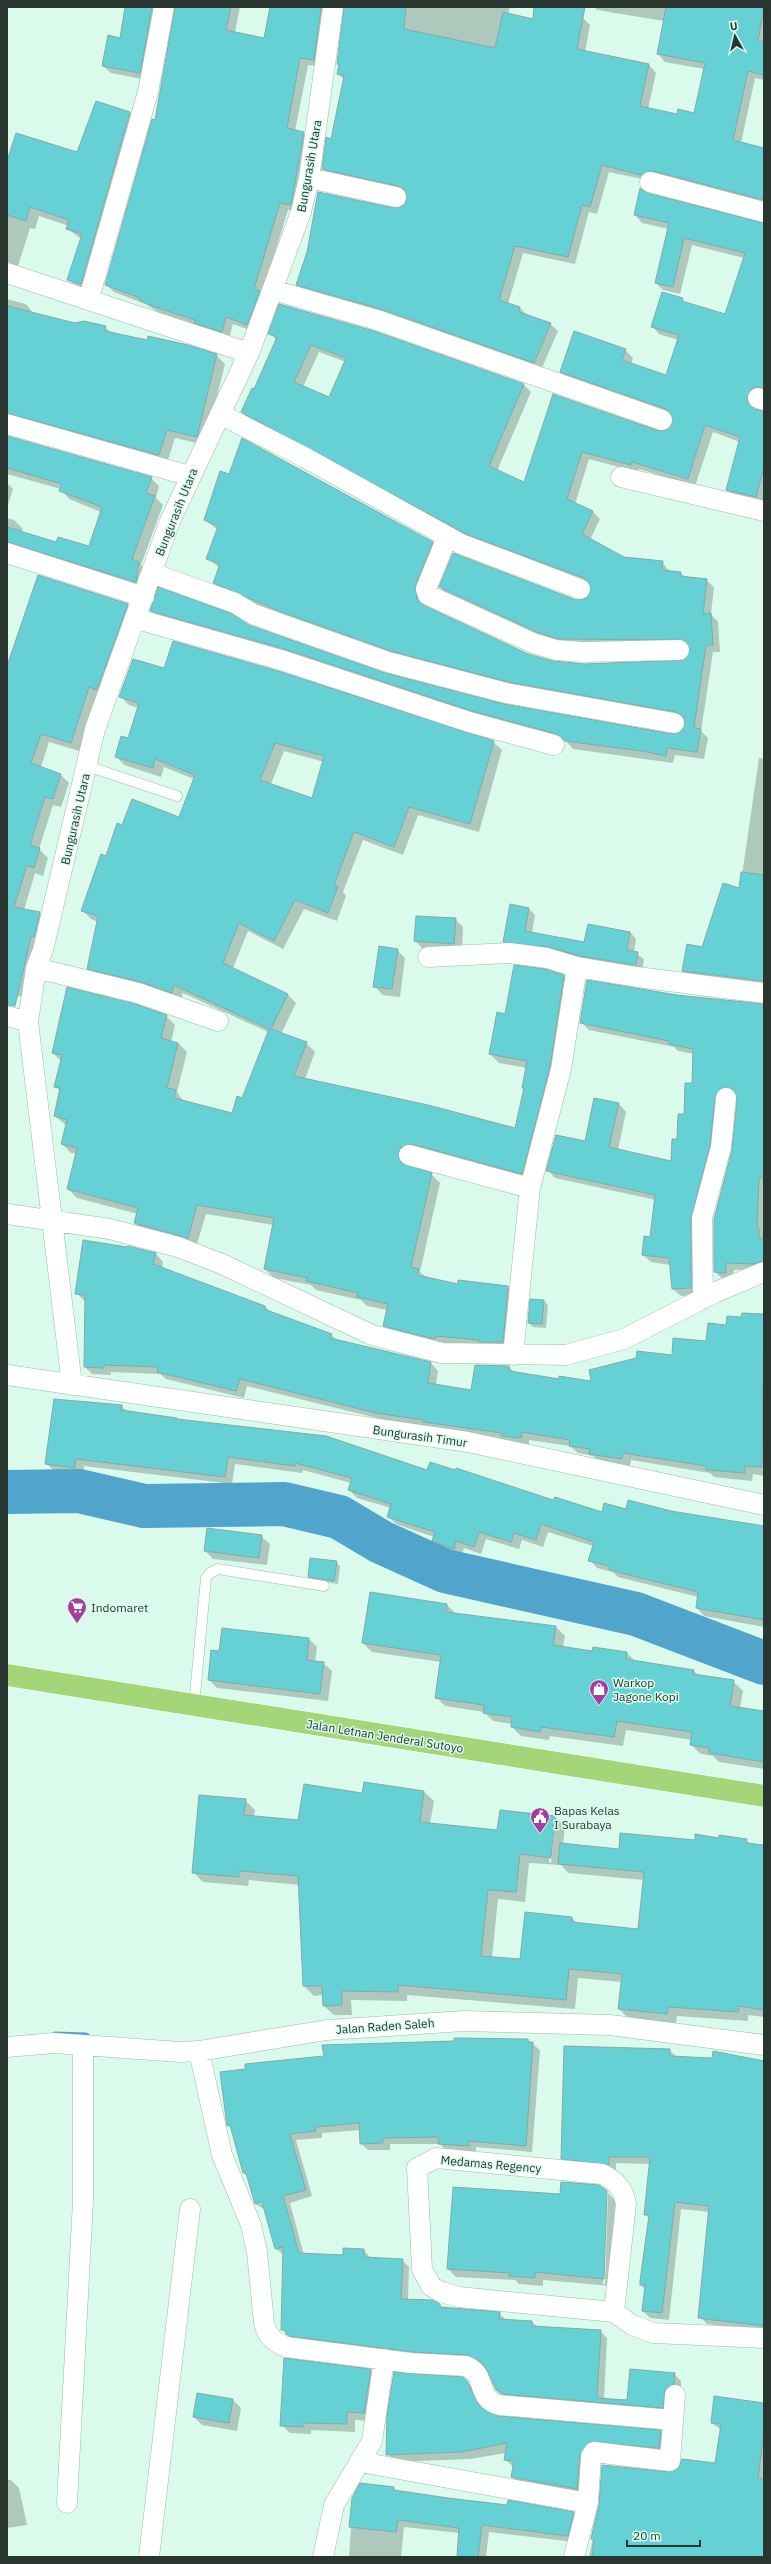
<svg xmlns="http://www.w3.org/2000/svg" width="771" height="2564" font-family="'IBM Plex Sans',sans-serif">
<rect width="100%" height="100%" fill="#dafbec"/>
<path fill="#0003" fill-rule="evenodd" d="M126,7H165L147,80L111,73L103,66L120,39Z
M176,7H240L235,32L265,39L271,7H334L321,67L308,65L295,131L303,133L311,141L298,212L288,210L262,295L255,332L233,324L229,339L163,315L145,304L114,292L106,284L156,121Z
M344,7H510L508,14L556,24L583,18L590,25L585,52L649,65L656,73L648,109L678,115H695L704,69L665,62L658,54L664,21L597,10L594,7H764V80L755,78L741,143L764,149V205L609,172L597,214L589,212L575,264L523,253L508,304L520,308L527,315L550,324L558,331L541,370L305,292L298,285L394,209L405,206L408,199L406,193L331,176L323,169L332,140L345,80L338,74L340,66L338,64Z
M96,102L130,113L139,122L90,293L78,289L68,279L81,239L68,229L69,226L39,216L35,229L30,228L18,266L7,262V165L78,153Z
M647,194L764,223V394L754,402V409L764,412V502L735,497L727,490L740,442L713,432L695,486L639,469L638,472L589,459L575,504L593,512L600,519L590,540L624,558L662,562L670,572H680L685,577L706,580L714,587L711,614L718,622L720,652H713L701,731L708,738L704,759L675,755L673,763L573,749L566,741L481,718L159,618L151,610L249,626L385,674L504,705L679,735L686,726L685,719L517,689L400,658L267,611L222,590L215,583L220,568L207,558L218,530L205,520L432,542L440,550L422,593L424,607L528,654L553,662L584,664L685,661L692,649L690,647L566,646L546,639L448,595L440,587L576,601L588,599L593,587L474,541L250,419L242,412L255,391L277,341L270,333L373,332L524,385L531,392L497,471L525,484L554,395L665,432L674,424L673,416L569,379L561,372L625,350L633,358L631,364L667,376L678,340L659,334L652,326L682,299L687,304L725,316L744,258L692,245L680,294L663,290L656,283L668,229L642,223L635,215ZM319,352L346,362L329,399L303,387Z
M7,299L26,304L34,314L75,324L105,327L111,333L216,355L225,364L205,445L175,438L167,463L7,426Z
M7,437L151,478L159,486L156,498L163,505L141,565L147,571L144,590L7,554V518L14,520L23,529L21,532L57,543L89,547L101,512L69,499L61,489L7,474Z
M7,483L13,489L7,508Z
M127,605L136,613L97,695L79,751L49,742L41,767L60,774L69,783L61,807L53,805L39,849L48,858L43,876L35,873L24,910L40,913L48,922L27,998L7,993V663Z
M165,670L493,742L502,750L479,832L418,815L403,855L363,840L343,892L346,896L337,921L304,909L283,949L248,931L233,968L287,994L296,1003L281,1034L306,1043L315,1052L305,1079L516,1130L525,1090L523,1088L527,1068L499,1063L490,1054L506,1015L564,976L572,985L530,1182L406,1162L408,1166L431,1174L440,1183L420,1272L427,1278L459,1285V1282L508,1287L517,1295L511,1351L444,1344L393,1335L384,1326L388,1310L367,1306L361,1300L316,1290L311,1285L274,1278L265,1269L274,1225L206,1214L196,1247L144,1232L135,1223L138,1214L77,1198L68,1189L77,1154L71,1153L62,1144L67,1126L55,1116L61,1092L55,1086L61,1061L53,1053L166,1016L175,1025L171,1042L178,1043L187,1052L177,1092L184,1102L233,1114L243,1099L268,1032L183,993L181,1001L97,977L88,968L98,922L91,919L82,910L123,826L180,818L194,779L164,767L161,777L124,765L116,756L128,740L138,708L129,705L120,696ZM284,751L324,762L313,800L271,784Z
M759,758L764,759V988L690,978L683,971L703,948L740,889Z
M529,909L535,915L532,933L585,943L630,932L636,939L634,952L644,959L642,971L510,948L504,941Z
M455,919L463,927L462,951L423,949L415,941Z
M397,950L405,958L400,997L383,995L375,987Z
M677,996L764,1005V1269L734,1270L733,1280L723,1279L715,1272L733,1150L738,1099L736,1094L724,1098L699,1295L681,1296L673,1289L670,1265L651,1262L643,1255L651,1238L656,1200L555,1178L548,1170L585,1142L595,1099L619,1104L626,1112L618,1150L672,1162L693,1084L694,1054L678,1051L674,1047L589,1030L581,1022Z
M128,1247L156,1254L163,1262L162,1269L265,1306L271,1313L331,1335L337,1340L431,1363L438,1371L436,1385L472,1391L509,1367L515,1373L560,1380L593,1382L672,1357L707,1342L727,1326L742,1318L743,1314L764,1315V1476L753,1474L752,1481L714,1477L710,1473L631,1460L630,1466L598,1461L593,1456L578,1453L570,1446L529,1440V1446L510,1443L507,1440L432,1430L385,1420L247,1386L244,1398L166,1379L160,1374L111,1372V1375L92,1374L85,1367L86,1302L76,1293Z
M544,1301L548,1305L546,1328L533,1327L529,1323Z
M84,1401L122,1406L127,1412L177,1419L428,1471L602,1513L626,1510L671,1512L764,1527V1627L704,1616L697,1608L698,1597L618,1577L613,1572L597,1568L590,1560L593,1546L548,1532L543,1547L522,1540L519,1549L486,1539L481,1554L464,1548L461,1556L441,1549L433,1541L434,1537L396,1524L388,1516L391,1508L357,1498L349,1490L351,1483L303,1470L302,1473L235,1464L232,1484L84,1466L83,1475L54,1471L46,1463Z
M261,1536L270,1544L267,1565L213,1559L205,1551Z
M336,1562L340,1566L338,1584L313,1580L309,1576Z
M447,1605L456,1614L556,1627L565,1636L563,1647L593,1652L627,1653L636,1662L694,1671L699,1676L733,1681L743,1691L740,1708L764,1712V1769L719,1762L713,1756L701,1754L691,1745L692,1740L626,1730L623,1746L550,1736L549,1740L521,1736L512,1727V1724L493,1721L484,1712L445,1706L436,1697L441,1662L372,1652L363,1643Z
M223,1629L309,1639L317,1647L315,1662L323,1663L332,1671L328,1701L217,1688L209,1680L220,1652Z
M424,1792L434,1801L430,1824L498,1831L555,1817L565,1826L563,1845L620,1850L719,1839L746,1840L751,1844L764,1846V2017L748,2015V2021L677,2016L676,2023L629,2019L619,2009L622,1982L578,1978L575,2009L407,1995V2001L351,2000L352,2015H334L324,2006L323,1995L314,1996L304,1986L300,1885L249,1880L248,1886L203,1882L193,1872L245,1800L255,1810L254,1817L299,1821L363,1794ZM553,1824H555L551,1863L549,1862ZM529,1863L561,1865L568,1873L644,1880L639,1930L577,1923L572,1918L521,1960L492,1957L498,1899L525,1902Z
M528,2040L540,2050L532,2152L476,2147V2152L446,2150L440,2144H390V2150H368L361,2143V2130L322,2133V2138L296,2140L312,2196L290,2203L304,2255L344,2256L364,2250L371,2259L402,2260L409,2267L408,2300L440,2305L443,2308L499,2313L506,2320L532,2322L538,2327L600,2331L607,2338L604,2399L628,2401L674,2374L681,2381V2391L669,2414L504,2397L497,2389L487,2367L475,2361L294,2341L282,2330L284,2255L276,2249L265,2210L256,2204L248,2177L244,2173L233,2129L228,2125ZM267,2200V2202L259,2204V2202Z
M669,2050L677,2057L764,2062V2331L707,2324L700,2317L710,2212L681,2209L669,2320L650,2318L643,2311L645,2289L641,2285L650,2219L645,2214L650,2164L616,2163V2171L569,2165L562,2158Z
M606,2191L603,2284H605L608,2193L615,2200L612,2286L543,2280V2286L519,2284L515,2280L456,2277L448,2269L561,2195Z
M370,2370L379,2379L372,2421L355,2420V2432L311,2430V2434L290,2433L282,2425Z
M467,2382L494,2416L660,2431L668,2439L667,2456L597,2449L585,2497L520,2485L512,2477L514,2468L505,2459L506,2453L470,2459L395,2462L388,2454Z
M198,2394L233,2400L241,2408L237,2431L202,2425L194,2417Z
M764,2404V2557H589L600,2504L669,2473L716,2464L721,2430L712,2423Z
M7,2480H11L19,2488L27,2525L7,2528Z
M394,2488L397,2492L448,2499L573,2513L580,2520L575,2542L489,2532L486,2557H457L459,2533L404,2527L401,2557H349L353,2498Z"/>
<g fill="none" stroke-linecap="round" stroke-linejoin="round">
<path stroke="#51a4cb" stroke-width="7" d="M55,2035L86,2036"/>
<path stroke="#51a4cb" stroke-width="44" d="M7,1492L79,1491L144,1506L284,1504L339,1517L381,1542L445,1571L636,1614L764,1663"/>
</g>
<path fill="#66d1d5" stroke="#84a9aa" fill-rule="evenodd" d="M125,7H152L140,73L102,66L108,35L120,38Z
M175,7H231L226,30L264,38L270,7H321L314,60L300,58L287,128L304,132L291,205L280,203L254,289L260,291L247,325L226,317L222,332L194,323L195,320L155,307L139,300L140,298L105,285L152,119L155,120Z
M344,7H406L404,29L495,48L503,12L533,19L534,7H585L577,49L649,64L640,106L677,114L678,109L694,113L705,63L657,54L666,7H764L758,41L764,42V75L748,71L733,140L764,148V200L653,171L641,175L602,165L590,207L582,205L568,257L515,246L499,300L520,307L519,312L551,323L534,363L381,309L296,285L307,252L318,192L394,208L404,205L407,199L404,189L398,186L322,169L326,137L331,139L344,76L337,74L339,65L337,64Z
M96,101L130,112L81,284L67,280L82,234L66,229L69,220L30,207L26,221L7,215V161L16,133L77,152Z
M640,188L647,193L764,223V388L756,387L751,389L747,400L754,409L764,411V467L756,497L726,490L740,437L705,425L688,479L632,462L631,465L582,452L567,499L593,511L582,534L624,557L663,561L662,570L681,572L680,576L707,579L703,614L711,613L713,645H706L694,728L701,729L697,752L667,748L666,756L642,751L565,741L557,734L472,711L285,649L150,611L158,587L230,613L249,625L385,673L504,704L672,734L682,731L685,719L676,712L508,682L391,651L279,611L213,583L220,564L206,559L218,526L204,520L220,471L229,474L242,438L433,542L415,585L417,599L423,605L528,654L553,661L584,664L685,660L690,649L684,640L558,639L537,632L439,587L453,553L576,600L587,598L591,588L584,578L466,534L241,412L252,388L254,389L277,337L268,334L279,304L374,331L524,384L489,466L524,482L553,394L658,431L669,429L673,418L666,409L560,372L574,331L626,349L622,360L666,375L679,335L651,327L662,292L683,298L682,301L725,314L745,253L684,238L673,287L655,283L669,223L634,215ZM311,345L346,358L329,397L294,382Z
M7,306L75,323L84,321L106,326L105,331L147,340L148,336L188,345L217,354L197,437L167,430L159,455L7,413Z
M7,436L152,477L146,493L155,496L132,559L139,562L136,582L7,542V527L56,542L58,537L89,546L102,507L59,491L62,484L7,468Z
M38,575L128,604L97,690L89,687L71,743L41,734L31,763L61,774L53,799L45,797L30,845L40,848L34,868L27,865L14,907L40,912L34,937L31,936L15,1006L7,1005V666Z
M173,641L278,671L494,741L470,824L409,807L394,847L354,832L334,885L338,886L328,913L295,900L274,941L239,923L223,963L288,994L271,1029L307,1042L294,1076L428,1105L515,1128L524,1088H522L527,1061L489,1054L497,1012L505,1014L514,965L545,969L564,975L550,1067L522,1174L412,1144L401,1147L398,1152L401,1163L432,1173L411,1267L419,1269L417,1275L458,1284V1280L508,1286L503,1342H479V1340L436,1336L435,1339L383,1326L388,1304L357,1297L358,1293L306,1281L307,1278L264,1269L274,1218L197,1205L188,1238L134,1223L138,1208L67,1189L77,1148L61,1144L67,1120L54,1116L60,1088L54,1087L62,1055L52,1053L67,987L135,1004L167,1015L161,1038L178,1043L167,1088L176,1090L174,1098L232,1113L237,1096L242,1098L269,1029L174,985L172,993L141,982L87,969L98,916L81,911L101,854L106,856L117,823L122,825L132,799L179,817L195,775L155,759L153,768L115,757L121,736L128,738L139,703L119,697L133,659L164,668ZM275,743L324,756L312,798L260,780Z
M741,872L764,875V981L682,971L687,944L702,947L723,883L739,888Z
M510,904L529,908L525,931L584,942L588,924L630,932L627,950L638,952L636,965L580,956L549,947L503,942Z
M416,916L456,918L454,944L414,941Z
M379,946L398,949L392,989L373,987Z
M587,980L677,995L764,1004V1178H759L757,1228H759V1238H764V1261L753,1264L726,1263V1273L714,1272V1219L732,1150L737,1099L732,1088H721L715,1097L710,1145L691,1218V1288L672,1289L669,1258L642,1255L644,1236L650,1237L655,1195L546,1171L556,1135L585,1141L594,1098L619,1103L609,1147L671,1161L672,1139H677L678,1114H684L685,1083H692L693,1049L669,1044V1041L580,1023Z
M83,1240L127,1247L128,1246L156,1253L153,1264L265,1306L264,1309L332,1334L330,1338L431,1362L428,1383L471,1390L475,1365L509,1366L510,1371L559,1379V1376L591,1381L589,1370L636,1358L637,1351L672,1355L673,1338L706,1341L708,1323L726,1325L727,1316L741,1317L742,1313L764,1314L762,1467L745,1466V1473L706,1470V1466L623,1453L622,1459L589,1454L590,1449L569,1446L570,1440L522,1432L521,1438L501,1436L502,1433L423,1422V1420L376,1413L240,1379L236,1391L157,1372L158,1367L104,1365V1368L84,1367L85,1295L75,1294Z
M530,1299L544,1300L542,1324L528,1323Z
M54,1399L122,1405L121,1410L177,1418V1419L326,1436L427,1470L430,1462L455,1470L456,1468L553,1500L555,1497L602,1512L604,1503L626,1509L628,1500L671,1511L764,1526V1620L696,1608L698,1592L609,1570L610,1566L588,1561L594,1542L541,1524L536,1540L514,1533L511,1542L479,1532L474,1547L456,1541L454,1549L432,1541L435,1532L387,1517L391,1504L348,1490L352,1478L295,1463V1466L228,1457L225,1477L76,1459L75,1468L45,1464Z
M207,1528L262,1535L259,1558L204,1551Z
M310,1558L337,1561L334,1581L308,1577Z
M370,1592L447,1604L446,1612L556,1626L553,1645L592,1651L593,1647L627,1652L626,1659L694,1670L693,1674L734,1680L730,1706L764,1711V1762L709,1753V1748L690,1745L692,1732L617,1721L614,1737L541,1727L540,1732L511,1727L512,1717L483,1713L484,1705L435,1698L441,1655L362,1643Z
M222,1628L309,1638L307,1660L324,1662L320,1694L208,1680L211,1650L219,1651Z
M364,1782L424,1791L420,1822L497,1830L500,1810L555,1816L551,1858L520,1854L516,1892L488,1890L481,1956L520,1959L525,1912L572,1917V1922L638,1929L644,1872L558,1864L560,1843L619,1849L620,1833L695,1840V1834L719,1838V1835L747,1839L746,1843L764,1845V2010L739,2006L738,2012L668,2007L667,2014L618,2009L622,1974L569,1969L566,2000L398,1985V1992L342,1991V2005L323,2006L322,1986H303L298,1876L239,1871V1877L192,1873L199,1795L246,1799L244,1815L298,1820L304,1784L362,1793Z
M454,2038L528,2039V2042H533L526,2146L469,2141V2146L438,2144L439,2137L383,2138V2143L360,2144L359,2123L315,2127L316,2131L290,2134L306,2190L283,2196L299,2253L343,2255V2248L364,2249V2257L403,2259L401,2299L432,2300L440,2304V2307L500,2312L499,2319L532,2321V2326L601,2330L597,2398L627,2400L630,2369L675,2373L674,2384L665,2389L663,2408L502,2394L496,2390L487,2370L481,2362L467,2355L412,2352L289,2336L286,2334V2330H281L283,2247L275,2249L262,2202L255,2204L246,2173H243L230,2125L227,2126L220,2072L245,2069V2064L324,2056L322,2045L454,2041Z
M564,2046L670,2049V2056L712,2058L713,2051L764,2061V2326L698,2318L709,2206L675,2202L662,2313L642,2311L645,2285H640V2281L649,2215H644L650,2157H609V2165L561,2159Z
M561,2182L599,2185L607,2191L604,2279L535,2272V2278L509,2276L510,2273L447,2269L453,2187L560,2194Z
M284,2358L371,2369L364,2413L347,2412V2424L303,2423V2427L280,2426Z
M394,2372L463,2377L467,2381L479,2405L498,2416L661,2430L659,2448L589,2442L580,2455L577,2489L511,2477L514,2461L504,2460L507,2443L461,2452L386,2455L387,2415Z
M197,2393L233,2399L229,2423L193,2417Z
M714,2396L764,2403V2431L758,2478L764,2479V2557H592L594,2539H591L599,2504L602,2465L669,2472L679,2468L682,2459L715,2463L721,2424L711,2423Z
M360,2483L394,2487V2490L448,2498L507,2505L508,2500L574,2512L568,2536L482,2525L478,2557H457L459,2528L398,2520L396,2532L349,2527L352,2498Z"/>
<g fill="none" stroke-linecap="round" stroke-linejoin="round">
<defs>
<path id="lane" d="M87,766L177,796
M194,1705L206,1578L210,1573L218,1569L324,1586"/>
<path id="street" d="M309,178L396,197
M650,182L764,212
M7,273L249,353
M273,290L377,320L662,420
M89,298L148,92L164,7
M758,398L764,400
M220,414L304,457L461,544L580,589
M7,424L190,476
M621,477L764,511
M447,537L426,589L428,595L533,643L556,650L584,652L679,650
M7,553L144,597
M152,573L235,603L253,614L275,622L388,662L506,693L674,723
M137,619L281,660L469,722L554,745
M428,957L509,953L525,955L547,958L577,967L637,977L764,993
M36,968L138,993L218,1021
M7,1016L28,1022
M409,1155L530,1188L513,1355
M530,1188L561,1069L577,967
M7,1214L110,1229L178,1247L222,1264L372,1335L442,1353L566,1355L624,1339L716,1292L764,1272
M703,1299L702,1218L721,1147L726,1098
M7,1375L468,1442L764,1505
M72,1385L28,1022L36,968L43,950L95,729L170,521L249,353L301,212L309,178L333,7
M7,2047L54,2043L180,2052L199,2051L327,2030L464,2021L610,2025L764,2045
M199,2051L222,2155L251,2225L257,2252L264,2323C267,2336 274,2342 286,2347L411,2363L466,2366C488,2375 475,2398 499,2405L673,2420
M614,2312L459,2297L441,2292L431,2286L422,2269L417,2168L436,2158L602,2174C616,2181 623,2188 626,2204L614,2312L632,2325L654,2333L764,2338
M360,2462L588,2503L591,2456L594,2452L670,2461L675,2395
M67,2503L83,2201V2046
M149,2557L190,2209
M323,2557L334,2505L372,2441L384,2359
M574,2557L588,2503"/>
<path id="highway" d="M7,1675L764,1796"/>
</defs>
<use href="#lane" stroke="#9bbbad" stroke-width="11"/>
<use href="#street" stroke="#9bbbad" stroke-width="21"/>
<use href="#highway" stroke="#fff" stroke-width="23"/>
<use href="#lane" stroke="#fff" stroke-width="10"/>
<use href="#street" stroke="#fff" stroke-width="20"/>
<use href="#highway" stroke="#a2d679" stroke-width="22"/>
</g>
<defs>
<symbol id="supermarket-pin" viewBox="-11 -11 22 30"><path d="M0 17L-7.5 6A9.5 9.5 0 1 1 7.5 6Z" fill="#a53c9f" stroke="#dafbec"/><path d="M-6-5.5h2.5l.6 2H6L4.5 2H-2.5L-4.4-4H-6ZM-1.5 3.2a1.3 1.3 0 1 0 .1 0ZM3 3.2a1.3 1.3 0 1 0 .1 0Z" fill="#fff"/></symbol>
<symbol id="shop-pin" viewBox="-11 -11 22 30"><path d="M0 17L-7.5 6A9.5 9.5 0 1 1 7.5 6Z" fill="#a53c9f" stroke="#dafbec"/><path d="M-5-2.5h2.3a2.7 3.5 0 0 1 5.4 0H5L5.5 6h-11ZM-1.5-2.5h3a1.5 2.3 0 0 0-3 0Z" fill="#fff"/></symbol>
<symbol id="civic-pin" viewBox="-11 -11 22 30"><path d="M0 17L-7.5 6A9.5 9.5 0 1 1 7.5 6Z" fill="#a53c9f" stroke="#dafbec"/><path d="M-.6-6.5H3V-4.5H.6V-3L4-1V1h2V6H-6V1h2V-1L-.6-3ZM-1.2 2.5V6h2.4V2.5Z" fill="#fff"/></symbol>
</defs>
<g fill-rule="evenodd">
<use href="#supermarket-pin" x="66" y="1596" width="22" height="30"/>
<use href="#shop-pin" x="588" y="1678" width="22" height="30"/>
<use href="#civic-pin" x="529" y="1806" width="22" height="30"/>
</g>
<g text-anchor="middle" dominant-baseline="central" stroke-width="3" stroke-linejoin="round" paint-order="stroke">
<g font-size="12" fill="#293630" stroke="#dafbec">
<text transform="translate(309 166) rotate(-80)">Bungurasih Utara</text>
<text transform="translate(176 512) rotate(-68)">Bungurasih Utara</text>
<text transform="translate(75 819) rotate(-77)">Bungurasih Utara</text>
<text transform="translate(420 1436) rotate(8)">Bungurasih Timur</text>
<text transform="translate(385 1736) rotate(9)">Jalan Letnan Jenderal Sutoyo</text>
<text transform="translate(385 2026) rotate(-4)">Jalan Raden Saleh</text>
<text transform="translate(491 2164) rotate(5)">Medamas Regency</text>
</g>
<g font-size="12" fill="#293630" stroke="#dafbec" text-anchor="start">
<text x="91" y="1607">Indomaret</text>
<text x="613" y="1682">Warkop<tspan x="613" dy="14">Jagone Kopi</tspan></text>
<text x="554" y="1810">Bapas Kelas<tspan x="554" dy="14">I Surabaya</tspan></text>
</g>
</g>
<rect width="771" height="2564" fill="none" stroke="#293630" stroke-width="16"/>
<g transform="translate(735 36) rotate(352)" stroke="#dafbec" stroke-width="3" paint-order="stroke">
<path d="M0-3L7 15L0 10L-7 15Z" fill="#293630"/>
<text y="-6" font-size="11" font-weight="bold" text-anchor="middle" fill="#293630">U</text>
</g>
<path d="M627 2540v6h73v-6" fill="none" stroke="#293630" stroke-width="2"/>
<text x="633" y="2540" font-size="12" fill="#293630" stroke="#dafbec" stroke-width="3" paint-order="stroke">20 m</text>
</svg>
